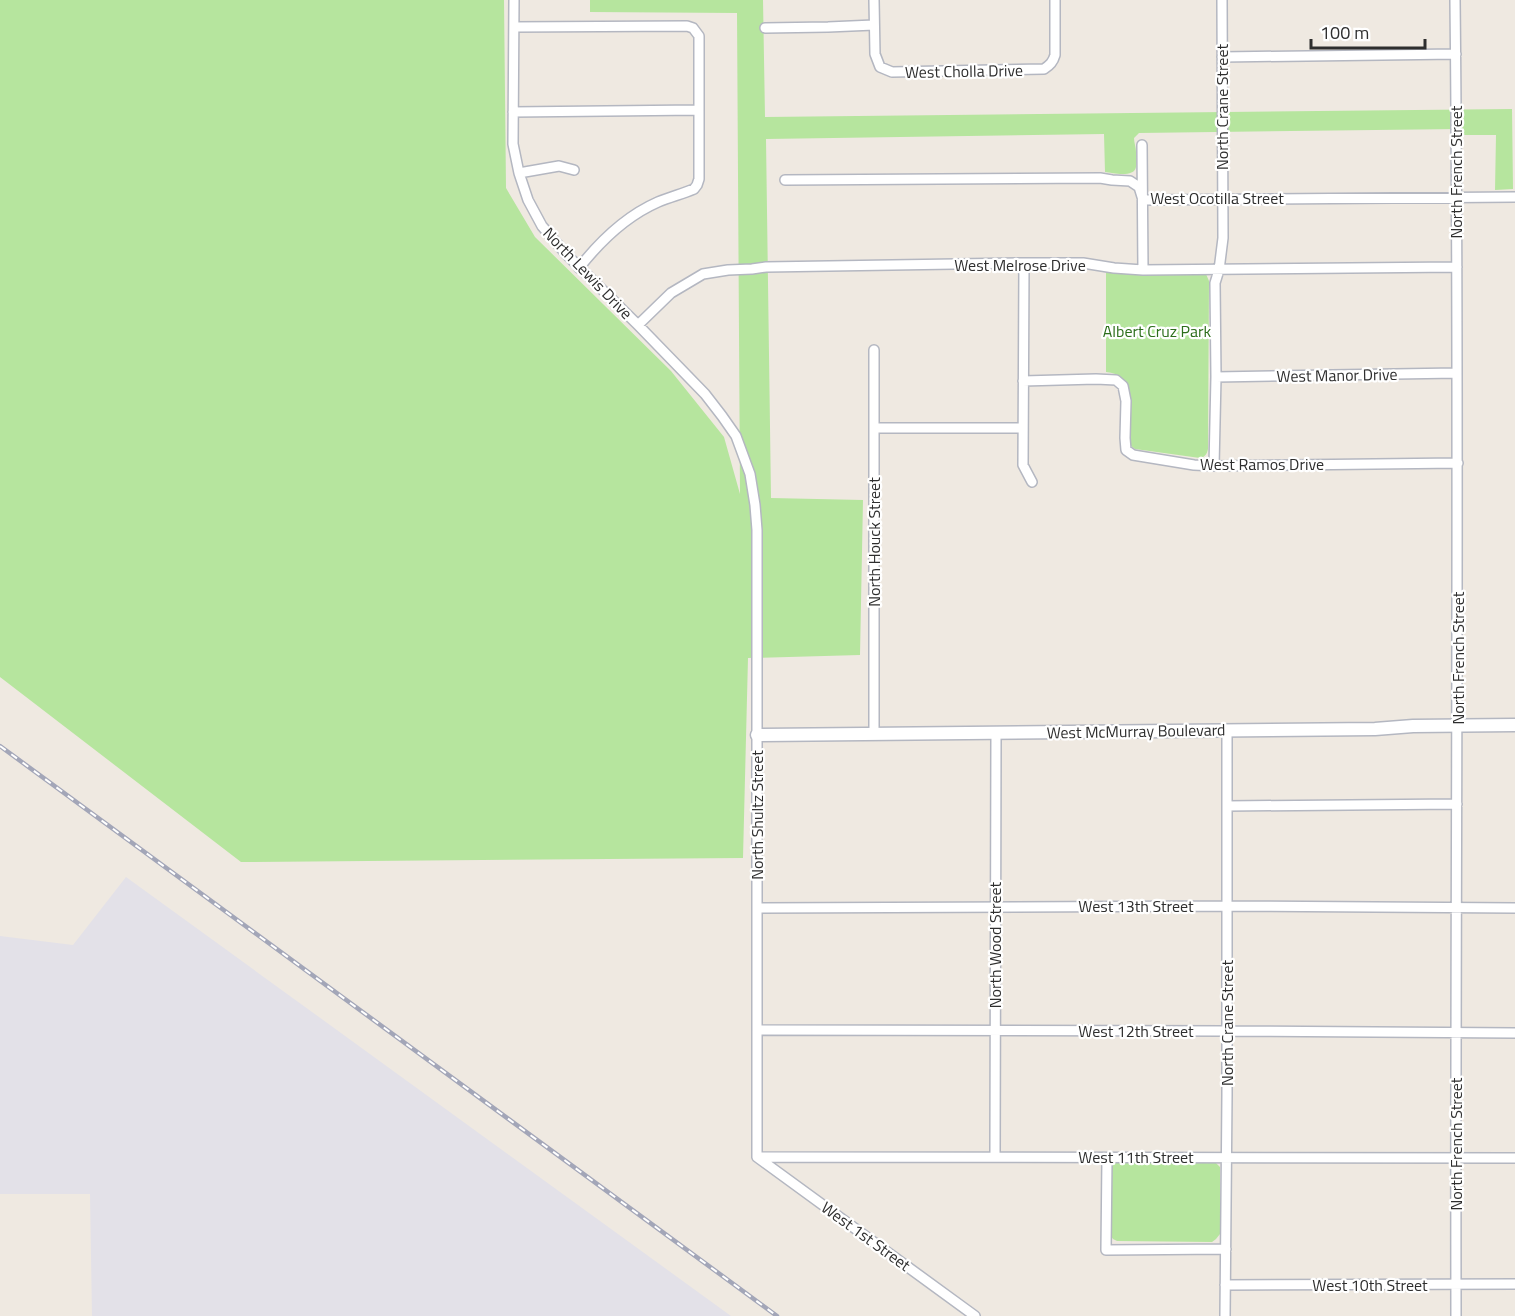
<svg xmlns="http://www.w3.org/2000/svg" width="1515" height="1316" font-family="'Titillium Web',sans-serif">
<rect width="100%" height="100%" fill="#efe9e1"/>
<path fill="#e3e1e8" d="M126,877L731,1316H92L90,1194H0V936L73,945Z"/>
<path fill="#b6e59e" d="M0,0H504L506,188L535,237L671,371L724,437L740,494L737,13L590,12V0H763L765,117L1512,109L1513,189L1495,190L1496,135H1460V129L1139,133L1134,138C1134,143 1136,147 1136,152C1136,156 1137,163 1136,167C1134,178 1113,173 1105,172L1104,134L766,139L771,498L863,500L860,655L748,658L743,858L241,862L0,677Z
M1106,268L1202,273L1206,274L1209,281L1208,449C1207,454 1205,457 1200,458L1135,449L1131,446L1130,442V393C1127,380 1120,373 1106,372Z
M1116,1161H1214L1220,1167V1234L1216,1239L1212,1242L1117,1241L1113,1239L1110,1235L1111,1167Z"/>
<g fill="none" stroke-linecap="round" stroke-linejoin="round">
<defs>
<path id="minor" d="M514,0L513,144L519,173L528,200L542,226L566,254L638,325L705,394L722,416L736,436L750,474L755,505L757,530V1157
M874,0L875,54L880,67L892,72L1044,69C1050,65 1053,62 1055,55V0
M1455,0C1460,439 1455,877 1456,1316
M514,27L687,26L693,28L699,36V179L697,185L694,189C682,194 670,197 658,202C626,216 601,240 579,268
M765,28L828,27L874,25
M1222,57L1456,54
M513,112L699,110
M1142,145L1143,270
M519,173L559,166L574,170
M785,180L1100,178L1112,180L1130,181L1139,187L1143,200L1515,197
M1024,263L1023,465L1032,482
M638,325L671,293L703,274L728,270L752,269L766,267L1024,263H1083L1114,268L1143,270L1457,267
M874,350V733
M1216,377L1457,373
M1023,381L1096,379L1116,380L1123,386L1126,401L1125,438L1126,450L1133,455L1194,465L1214,466L1458,463
M875,428H1023
M1214,466L1216,377L1215,283L1219,270L1223,238L1222,0
M1227,806L1457,804
M757,908L1226,906L1515,908
M757,1030L1226,1031L1515,1033
M757,1157L1515,1158
M757,1157L975,1316
M995,1157L996,733
M1107,1158L1106,1250L1226,1249
M1225,1285L1515,1284
M1225,1316L1227,1095V730"/>
<path id="tertiary" d="M757,735L1375,729L1413,726L1515,725"/>
</defs>
<use href="#minor" stroke="#b4b7c1" stroke-width="12"/>
<use href="#tertiary" stroke="#b4b7c1" stroke-width="15"/>
<use href="#minor" stroke="#fff" stroke-width="9"/>
<use href="#tertiary" stroke="#fff" stroke-width="12"/>
<defs>
<path id="rail" d="M0,746L777,1316"/>
</defs>
<use href="#rail" stroke="#a3a6b8" stroke-width="4.5"/>
<use href="#rail" stroke="#fff" stroke-width="2" stroke-dasharray="7" stroke-linecap="butt"/>
</g>
<g text-anchor="middle" dominant-baseline="central" stroke-width="4.5" stroke-linejoin="round" paint-order="stroke">
<g font-size="16" fill="#2e2e2e" stroke="#fff">
<text transform="translate(964 71) rotate(-1)">West Cholla Drive</text>
<text transform="translate(1222 107) rotate(-90)">North Crane Street</text>
<text transform="translate(1456 172) rotate(-90)">North French Street</text>
<text x="1217" y="198">West Ocotilla Street</text>
<text x="1020" y="265">West Melrose Drive</text>
<text transform="translate(588 273) rotate(46)">North Lewis Drive</text>
<text transform="translate(1337 375) rotate(-1)">West Manor Drive</text>
<text x="1262" y="464">West Ramos Drive</text>
<text transform="translate(874 542) rotate(-90)">North Houck Street</text>
<text transform="translate(1458 658) rotate(-90)">North French Street</text>
<text transform="translate(1136 731) rotate(-1)">West McMurray Boulevard</text>
<text transform="translate(757 815) rotate(-90)">North Shultz Street</text>
<text x="1136" y="906">West 13th Street</text>
<text transform="translate(995 945) rotate(-90)">North Wood Street</text>
<text transform="translate(1227 1023) rotate(-90)">North Crane Street</text>
<text x="1136" y="1031">West 12th Street</text>
<text transform="translate(1456 1144) rotate(-90)">North French Street</text>
<text x="1136" y="1157">West 11th Street</text>
<text transform="translate(866 1236) rotate(36)">West 1st Street</text>
<text x="1370" y="1285">West 10th Street</text>
</g>
<g font-size="16" fill="#2c6e1b" stroke="#fff">
<text x="1157" y="331">Albert Cruz Park</text>
</g>
</g>
<path d="M1311 39v9h114v-9" fill="none" stroke="#2e2e2e" stroke-width="3"/>
<text x="1320" y="39" font-size="18" fill="#2e2e2e" stroke="#ffffff" stroke-width="4.5" paint-order="stroke">100 m</text>
</svg>
